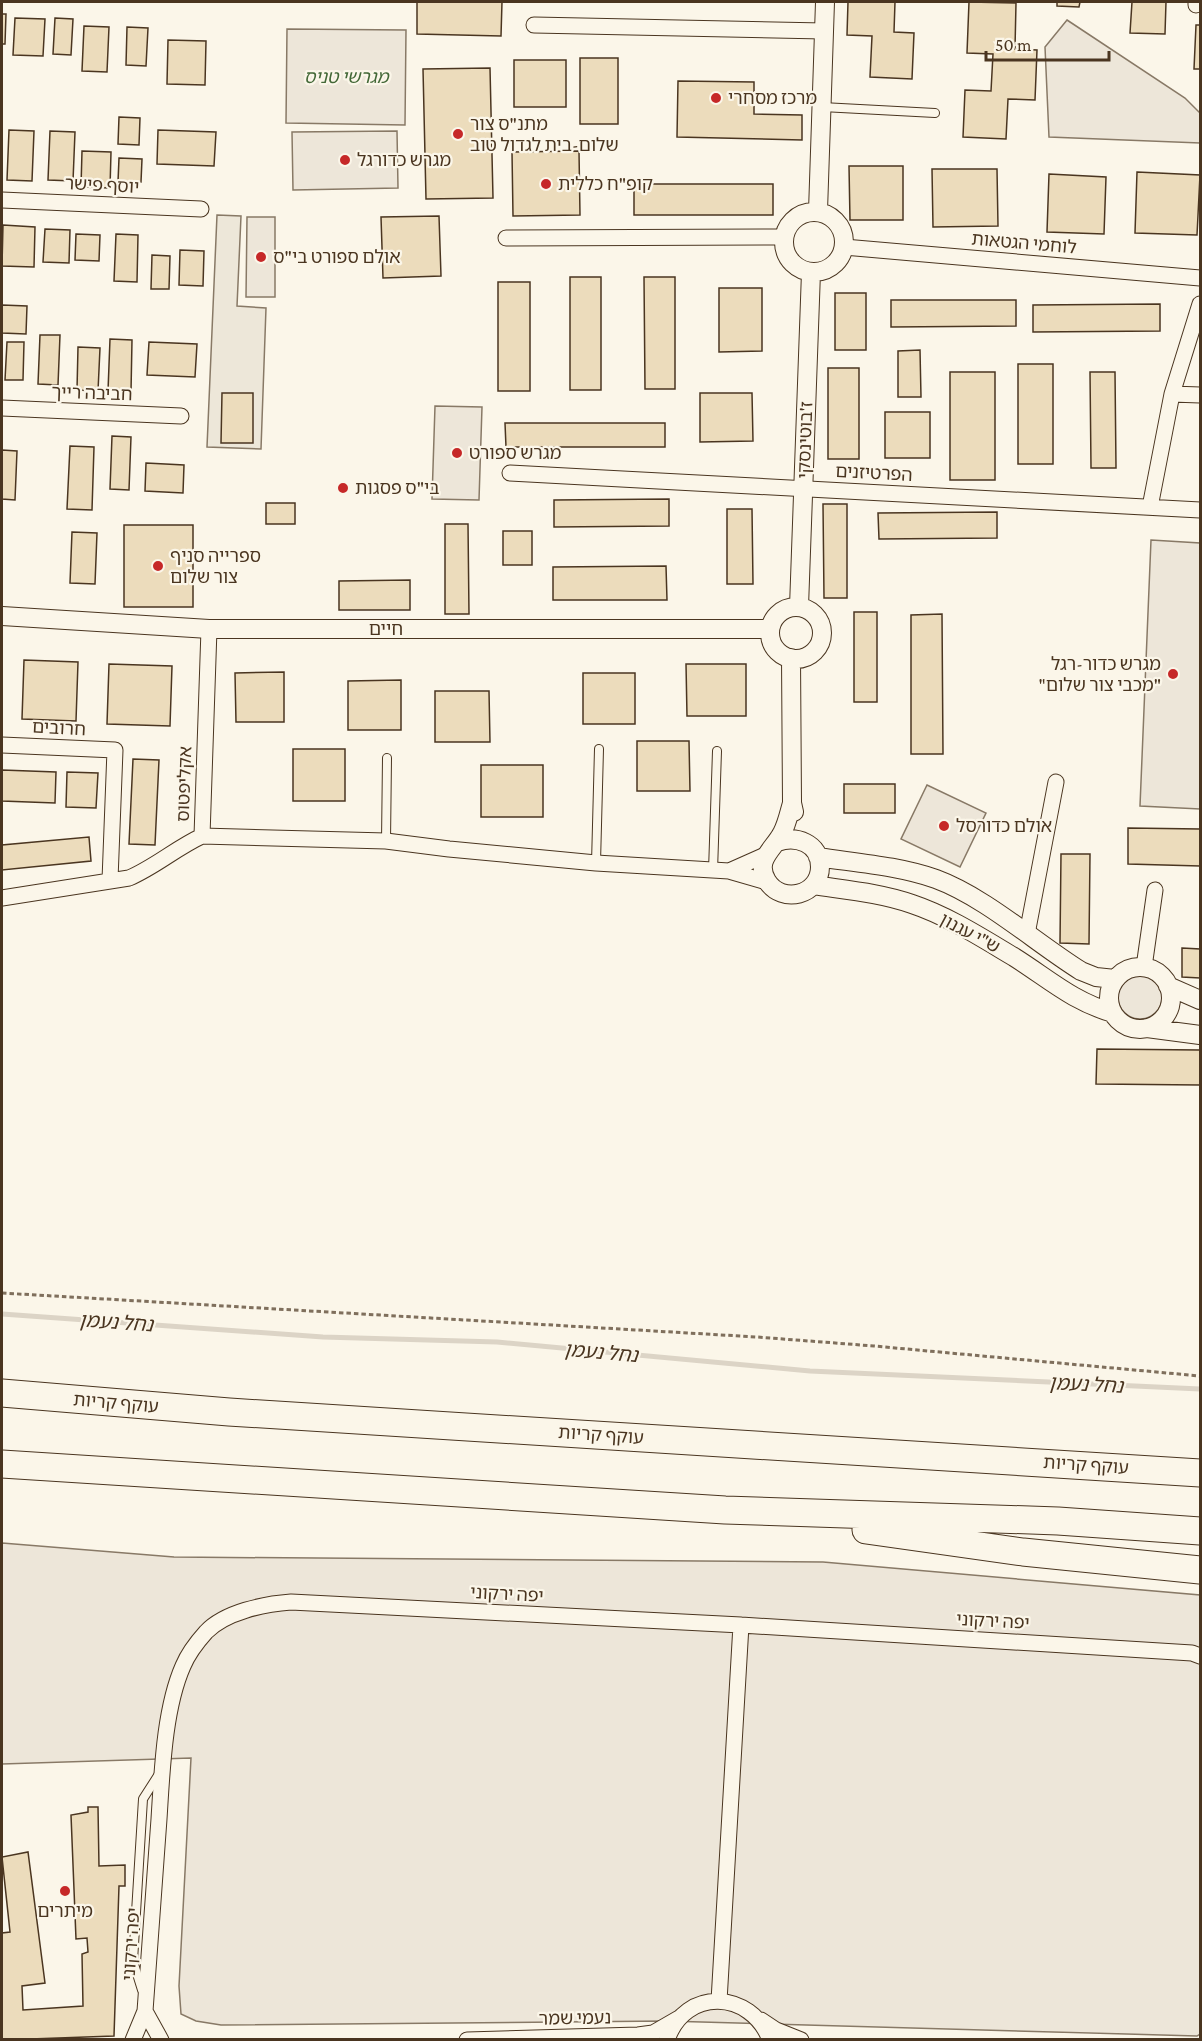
<svg xmlns="http://www.w3.org/2000/svg" width="1202" height="2041" font-family="'Crimson Pro','Noto Sans Hebrew',serif">
<rect width="100%" height="100%" fill="#fbf6e9"/>
<path fill="#ede6d9" stroke="#887966" stroke-width="1.5" d="M1067,20L1185,98L1200,113V143L1049,137L1045,47Z
M287,29L406,30L405,125L286,123Z
M397,131L398,188L293,190L292,132Z
M247,217H275V297H246Z
M435,406L482,407L479,500L432,499Z
M1151,540L1200,543V809L1140,806Z
M927,785L986,813L960,867L901,839Z
M1118 997a22 22 0 1 1 44 0a22 22 0 1 1-44 0Z
M2,1543L174,1557L823,1562L1200,1595V2034L1197,2036L666,2021L221,2025L196,2021L181,2014L179,1986L191,1758L2,1764Z"/>
<path fill="#ede7d9" stroke="#887966" stroke-width="1.5" d="M217,215L241,216L237,306L266,308L261,449L207,447Z"/>
<g fill="none" stroke-linecap="round" stroke-linejoin="round">
<path stroke="#dcd4c6" stroke-width="5" d="M2,1314L323,1337L497,1342L810,1371L1200,1389"/>
</g>
<path fill="#ecdcbc" stroke="#4a3520" stroke-width="1.5" d="M417,2H502L501,36L417,34Z
M848,2H895L894,32L914,33L912,79L870,77L872,36L847,35Z
M969,2L1016,3L1015,49L1037,50L1035,100L1008,99L1006,139L963,137L965,90L991,91L993,54L967,53Z
M1057,2H1080L1079,7L1057,6Z
M1132,2H1166L1165,34L1130,33Z
M2,14H6L5,44H2Z
M15,18L45,19L43,56L13,55Z
M55,18L73,19L71,55L53,54Z
M1196,25H1200V69H1194Z
M84,26L109,27L107,72L82,71Z
M127,27L148,28L146,66L126,65Z
M168,40L206,41L205,85L167,84Z
M580,58H618V124H580Z
M514,60H566V107H514Z
M490,68L493,198L426,199L423,69Z
M678,81L754,82V114L802,115V140L677,137Z
M119,117L140,118L139,145L118,144Z
M9,130L34,131L32,181L7,180Z
M158,130L216,132L214,166L157,164Z
M50,131L75,132L73,181L48,180Z
M82,151L111,152L110,188L81,187Z
M579,151L580,215L513,216L512,152Z
M119,158L142,159L141,182H118Z
M849,166H903V220H850Z
M932,169H997L998,226L933,227Z
M1137,172L1200,175L1197,235L1135,233Z
M1049,174L1106,177L1104,234L1047,232Z
M634,184H773V215H634Z
M439,216L441,276L383,278L381,217Z
M3,225L35,227L34,267L2,266Z
M45,229L70,230L69,263L43,262Z
M76,234L100,235L99,261L75,260Z
M116,234L138,235L137,282L114,281Z
M180,250L204,251L203,286L179,285Z
M152,255L170,256L169,289H151Z
M570,277H601V390H570Z
M644,277H675V389H645Z
M498,282H530V391H498Z
M719,288H762V351L719,352Z
M835,293H866V350H835Z
M891,300H1016V326L891,327Z
M1160,304V331L1033,332V305Z
M2,305L27,306L26,334L2,333Z
M40,335H60L58,385L38,384Z
M110,339L132,340L131,392L108,391Z
M7,342H24L23,380H5Z
M149,342L197,344L195,377L147,375Z
M78,347L100,348L98,391L77,390Z
M920,350L921,397H898V351Z
M1018,364H1053V464H1018Z
M828,368H859V459H828Z
M950,372H995V480H950Z
M1090,372H1115L1116,468H1091Z
M222,393H253V443H221Z
M700,393H752L753,441L700,442Z
M885,412H930V458H885Z
M505,423H665V447H506Z
M112,436L131,437L129,490L110,489Z
M70,446L94,447L92,510L67,509Z
M2,450L17,451L15,500L2,499Z
M146,463L184,465L183,493L145,491Z
M669,499V526L554,527V500Z
M266,503H295V524H266Z
M823,504H847V598H824Z
M727,509H752L753,584H727Z
M997,512V538L879,539L878,513Z
M445,524H468L469,614H445Z
M124,525H193V607H124Z
M503,531H532V565H503Z
M72,532L97,533L95,584L70,583Z
M666,566L667,600H553V567Z
M410,580V610H339V581Z
M854,612H877V702H854Z
M942,614L943,754H911V615Z
M24,660L78,662L76,721L22,719Z
M109,664L172,666L170,726L107,724Z
M686,664H746V716H687Z
M284,672V722H236L235,673Z
M583,673H635V724H583Z
M401,680V730H348V681Z
M435,691H489L490,742H435Z
M637,741H689L690,791H637Z
M293,749H345V801H293Z
M133,759L159,760L155,845L129,844Z
M481,765H543V817H481Z
M2,770L56,772L55,803L2,801Z
M67,772L98,773L96,808L66,807Z
M844,784H895V813H844Z
M1128,828L1200,829V866L1128,864Z
M89,837L91,861L2,870V845Z
M1061,854H1090L1089,944L1060,943Z
M1182,948L1200,949V978L1182,977Z
M1097,1049L1200,1050V1085L1096,1084Z
M88,1807H98L99,1866L125,1865V1886H119L114,2036L2,2040V1933L10,1932L2,1857L28,1852L45,1983L22,1986L23,2010L83,2006L82,1954L88,1952L87,1938L76,1939L71,1815L88,1812Z"/>
<g fill="none" stroke-linecap="round" stroke-linejoin="round">
<defs>
<path id="service" d="M822,107L935,113
M386,841L387,758
M596,863L599,749
M713,871L717,751
M142,1990L133,1961L143,1799L159,1774"/>
<path id="minor" d="M1196,5V2
M534,25L824,31
M2,200L201,209
M506,238L784,237
M844,247L1200,278
M1172,394L1200,395
M2,408L181,416
M510,473L1200,510
M1150,507L1172,394L1200,304
M2,745L115,750L110,880
M202,836L209,629
M729,871L765,855
M2,898L129,878C155,867 176,848 202,836L386,841L449,849L596,863L729,871L767,882
M1027,934L1056,782
M1144,967L1155,890
M719,2001L741,1625
M145,2011L161,2040
M761,2020L776,2030L801,2040
M133,2040L145,2011C150,1947 154,1883 159,1819C162,1773 164,1709 183,1666C188,1654 197,1642 206,1632C225,1612 264,1604 291,1602L741,1625L1192,1653L1200,1656
M467,2040L638,2035L653,2033L679,2018
M667,2040C685,1987 751,1990 770,2040"/>
<path id="tertiary" d="M818,211L825,2
M784 242a30 30 0 1 1 60 0a30 30 0 1 1-60 0Z
M799,607L811,272
M770 633a26 26 0 1 1 52 0a26 26 0 1 1-52 0Z
M2,616L209,629H770
M791,658L792,803L794,812
M777,842C796,835 820,843 820,867C820,895 782,905 767,881C754,860 774,849 782,833C787,824 789,813 792,803
M818,857C858,863 899,866 936,879C985,897 1036,943 1081,971L1096,977L1115,979
M813,885C846,890 881,893 912,904C948,916 982,938 1014,957C1049,979 1072,1001 1113,1013
M1109 998a31 31 0 1 1 62 0a31 31 0 1 1-62 0Z
M1168,986L1200,1000
M1147,1028L1200,1035"/>
<path id="motorway" d="M2,1393L229,1412L1200,1473
M2,1464L725,1510L1058,1521L1200,1531
M866,1530L1023,1552L1200,1570"/>
</defs>
<use href="#service" stroke="#4a3520" stroke-width="10"/>
<use href="#minor" stroke="#4a3520" stroke-width="17"/>
<use href="#tertiary" stroke="#4a3520" stroke-width="20"/>
<use href="#motorway" stroke="#4a3520" stroke-width="29"/>
<path stroke="#7f6f5c" stroke-width="3" stroke-dasharray="4.5 3" stroke-linecap="butt" d="M2,1293L757,1337L874,1346L1200,1376"/>
<use href="#service" stroke="#fbf6e9" stroke-width="8"/>
<use href="#minor" stroke="#fbf6e9" stroke-width="15"/>
<use href="#tertiary" stroke="#fbf6e9" stroke-width="18"/>
<use href="#motorway" stroke="#fbf6e9" stroke-width="27"/>
</g>
<g fill="#c62828" stroke="#fbf6e9" stroke-width="2">
<circle cx="716" cy="98" r="6"/>
<circle cx="458" cy="134" r="6"/>
<circle cx="345" cy="160" r="6"/>
<circle cx="546" cy="184" r="6"/>
<circle cx="261" cy="257" r="6"/>
<circle cx="457" cy="453" r="6"/>
<circle cx="343" cy="488" r="6"/>
<circle cx="158" cy="566" r="6"/>
<circle cx="1173" cy="674" r="6"/>
<circle cx="944" cy="826" r="6"/>
<circle cx="65" cy="1891" r="6"/>
</g>
<g text-anchor="middle" dominant-baseline="central" stroke-width="4.5" stroke-linejoin="round" paint-order="stroke">
<g font-size="18" font-style="italic" fill="#436837" stroke="#fbf6e9">
<text x="346" y="77">מגרשי טניס</text>
</g>
<g font-size="18" fill="#4a3520" stroke="#fbf6e9" text-anchor="start">
<text x="728" y="98">מרכז מסחרי</text>
<text x="470" y="124">מתנ"ס צור<tspan x="470" dy="21">שלום-בית לגדול טוב</tspan></text>
<text x="357" y="160">מגרש כדורגל</text>
<text x="558" y="184">קופ"ח כללית</text>
<text x="273" y="257">אולם ספורט בי"ס</text>
<text x="469" y="453">מגרש ספורט</text>
<text x="355" y="488">בי"ס פסגות</text>
<text x="170" y="556">ספרייה סניף<tspan x="170" dy="21">צור שלום</tspan></text>
<text x="1161" y="664" text-anchor="end">מגרש כדור-רגל<tspan x="1161" dy="21">"מכבי צור שלום"</tspan></text>
<text x="956" y="826">אולם כדורסל</text>
<text x="65" y="1911" text-anchor="middle">מיתרים</text>
</g>
<g font-size="18" fill="#4a3520" stroke="#fbf6e9">
<text transform="translate(102 185) rotate(3)">יוסף פישר</text>
<text transform="translate(1024 243) rotate(5)">לוחמי הגטאות</text>
<text transform="translate(92 393) rotate(2)">חביבה רייך</text>
<text transform="translate(805 440) rotate(-88)">ז'בוטינסקי</text>
<text transform="translate(874 473) rotate(3)">הפרטיזנים</text>
<text x="386" y="629">חיים</text>
<text transform="translate(59 728) rotate(3)">חרובים</text>
<text transform="translate(184 784) rotate(-88)">אקליפטוס</text>
<text transform="translate(970 933) rotate(28)">ש"י עגנון</text>
<text transform="translate(116 1403) rotate(5)">עוקף קריות</text>
<text transform="translate(601 1435) rotate(4)">עוקף קריות</text>
<text transform="translate(1086 1465) rotate(4)">עוקף קריות</text>
<text transform="translate(507 1594) rotate(3)">יפה ירקוני</text>
<text transform="translate(993 1621) rotate(3)">יפה ירקוני</text>
<text transform="translate(131 1944) rotate(-86)">יפה ירקוני</text>
<text transform="translate(575 2018) rotate(-1)">נעמי שמר</text>
</g>
<g font-size="20" font-style="italic" fill="#4a3520" stroke="#fbf6e9">
<text transform="translate(116 1322) rotate(4)">נחל נעמן</text>
<text transform="translate(601 1352) rotate(5)">נחל נעמן</text>
<text transform="translate(1086 1384) rotate(3)">נחל נעמן</text>
</g>
</g>
<rect width="1202" height="2041" fill="none" stroke="#4a3520" stroke-width="6"/>
<path d="M986 51v9h123v-9" fill="none" stroke="#4a3520" stroke-width="3"/>
<text x="995" y="51" font-size="18" fill="#4a3520" stroke="#fbf6e9" stroke-width="4.5" paint-order="stroke">50 m</text>
</svg>
